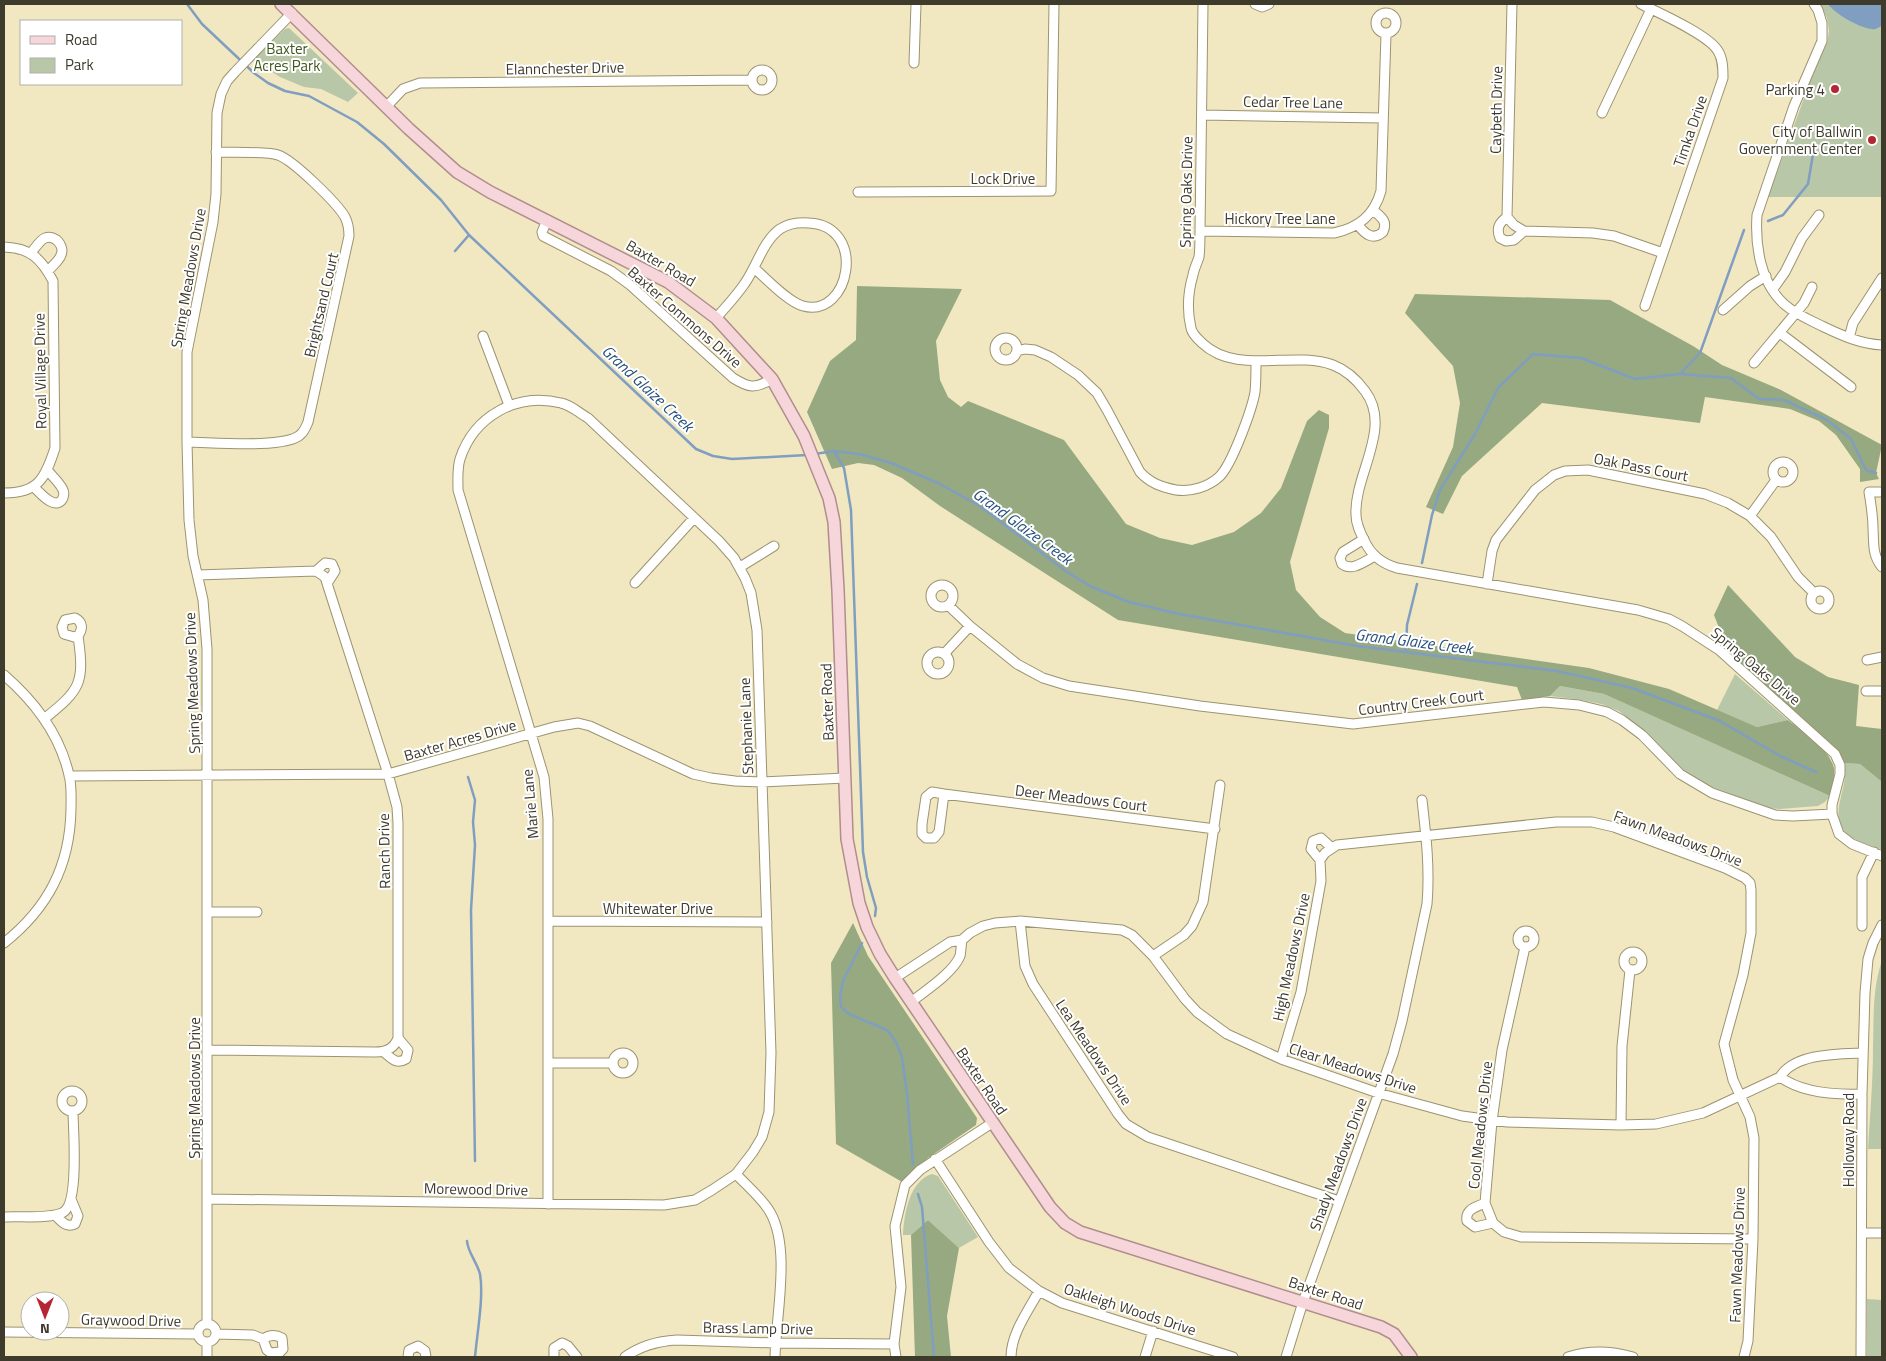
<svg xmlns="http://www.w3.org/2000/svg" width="1886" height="1361" font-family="'Titillium Web',sans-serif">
<rect width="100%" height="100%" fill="#f1e8c2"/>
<path fill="#b8c7a7" d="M1820,4H1882V197H1768L1811,79L1827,43L1829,31L1827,18Z
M289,28L358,93L348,102L321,89L304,87L280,77L253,60L285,29Z
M1735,674L1788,720L1757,727L1717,710Z
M1560,686L1604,694L1830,796L1825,802L1818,806L1780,809L1767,808L1694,780L1670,761L1637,726L1619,711L1601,704L1582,700L1550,696Z
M1844,763L1860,764L1882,782V850C1872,845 1859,843 1850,836C1824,819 1851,787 1844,763Z
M1882,960V1149H1868C1870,1115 1873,1081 1873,1048C1874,1016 1872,991 1882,960Z
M932,1174L938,1176L978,1237L959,1248L928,1220L911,1235H903C904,1215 909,1181 932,1174Z
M1867,1299L1882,1300V1357H1867Z"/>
<path fill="#96a980" d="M857,286L962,289L936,341L940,380L948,397L961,407L968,401L1064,440L1126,524L1160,538L1192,545L1234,532L1261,513L1281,488L1307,421L1319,410L1329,415V428L1290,562L1296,590L1320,617L1345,633L1589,668L1669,689L1757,727L1788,720C1803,732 1829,748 1834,768C1835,777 1832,787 1830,796L1604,694L1560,686L1550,696L1522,700L1517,687L1118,620L940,506L902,478L874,465L858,463L832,469L807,412L830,361L856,340Z
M1415,294L1610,300L1693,346L1722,365L1781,390L1882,445L1876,473L1879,479L1860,482V469L1836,435L1819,421L1790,409L1705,397L1700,423L1542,403L1462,476L1443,514L1426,507L1453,447L1460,403L1453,366L1405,313Z
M1728,585L1795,657L1828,677L1859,685L1856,726L1882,729V782L1860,764L1844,763L1839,751L1730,656L1714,615Z
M853,923L868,956L977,1118L976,1125L928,1158L904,1183L836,1144L831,963Z
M928,1220L959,1248L947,1316L951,1357H915L911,1235Z"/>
<path fill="#809ec0" d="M1828,4H1882V25C1879,28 1875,30 1871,29C1858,27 1835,14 1828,4Z"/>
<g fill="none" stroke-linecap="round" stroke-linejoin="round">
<path stroke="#809ec0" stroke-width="2.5" d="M187,4L202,24L254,73L268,83L285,91L309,96L357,122L384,144L441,200L469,235L696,449L713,456L732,459L807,455
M1768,221L1783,215L1808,184L1814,148
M455,251L469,235
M1681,374L1731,378L1759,399L1784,400L1827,420L1851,439L1866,470L1876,473
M834,451L844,468L851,510L863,852L867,877L876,908L875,916
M815,454L834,451L859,454L891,463L938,483L980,506L1067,572L1092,587L1129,602L1179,614L1357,646L1557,671L1632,688L1720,721L1780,756L1816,772
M1422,563L1432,515L1440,490L1475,434L1498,388L1533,354L1581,358L1635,379L1680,374L1700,353L1744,230
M1406,651L1407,625L1417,584
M468,777L475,800L473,822L475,845L471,910L475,1161
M862,943L843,981L840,996L841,1007L849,1014L887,1030L896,1042L902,1057L907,1094L913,1164
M918,1194L922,1207L934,1357
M467,1241C468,1253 477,1262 480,1274C484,1296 477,1334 475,1357"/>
<defs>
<path id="minor" d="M1203,4L1200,231C1200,239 1200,249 1199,257C1197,263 1194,269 1193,275C1188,292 1187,311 1191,328C1192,334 1198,339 1202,343C1237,376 1292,350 1333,365C1346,370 1357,380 1365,391C1393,428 1354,474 1356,515C1356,524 1360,532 1364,540C1371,555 1381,563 1397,568L1638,610L1669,619L1682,626L1719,650L1835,754L1840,765V774L1832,805V814L1839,834L1852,844L1882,856
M1255,4L1262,7L1269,4
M1512,4L1507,217L1514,225L1524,231L1593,233L1614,236L1663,253
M1641,4C1659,13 1709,35 1718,51C1723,59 1723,69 1723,78L1645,306
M1814,4L1818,10L1822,23V41L1794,106L1757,215C1755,245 1760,282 1784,304C1795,314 1810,320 1824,327C1843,336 1861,344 1882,345
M1376 23a10 10 0 1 1 20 0a10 10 0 1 1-20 0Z
M914,63L916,4
M752 80a10 10 0 1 1 20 0a10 10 0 1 1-20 0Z
M387,106L403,89L420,83L751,80
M1602,113L1651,9
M1202,115L1383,118
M858,192L1051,191L1054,4
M1507,217C1499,223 1496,228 1500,238L1506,241L1514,240L1524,231
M547,220L542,232L543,236L611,271L629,284L733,378C749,388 755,389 772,379
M1358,225C1365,234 1373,241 1383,232C1388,221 1381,217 1373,210
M1200,231L1334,233C1358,228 1374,216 1381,191L1386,34
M4,247C30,248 41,258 53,281L55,448C45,479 38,493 4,493
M31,253C35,248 40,240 45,238C55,234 65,246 61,255C59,261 52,266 48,271
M1773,289L1785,272L1802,238L1819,215
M1723,310L1750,286L1766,276
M716,318C726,307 737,295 745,283C757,266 763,241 780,229C789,223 799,222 809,223C868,226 850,319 803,306C788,302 767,279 755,269
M1780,333L1851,387
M483,336L509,405
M995 349a11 11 0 1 1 22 0a11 11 0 1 1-22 0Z
M1849,338L1853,323L1882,278
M1017,351L1025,349L1035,350L1051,357L1078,375L1097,393L1107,410L1140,472C1150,483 1161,487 1176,490C1191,492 1208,487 1219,477C1232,465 1252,409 1255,392C1256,382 1256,371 1256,361
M1754,363L1804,303L1812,287
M187,442C210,442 284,449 300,435C304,432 306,427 308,422L349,236C349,229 348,223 345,217C337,203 293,160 278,155C267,151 230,153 216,152
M1773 472a10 10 0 1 1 20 0a10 10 0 1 1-20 0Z
M34,487C40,493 56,512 63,498C64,495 64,492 63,490C60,483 52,476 48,471
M1882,492H1869C1871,504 1873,517 1873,529C1874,543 1872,555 1882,567
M1750,516L1776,480
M1364,539L1343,552L1340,558L1342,564C1352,572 1365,561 1375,556
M740,567L774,546
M316,571L325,563L332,564L335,571L328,582
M198,575L316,571L325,577L388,774L397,807L398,823V1038C394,1049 386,1052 375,1052L208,1050
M635,583L694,518
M1487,584L1492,551L1496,540L1535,490L1554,475L1565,471L1588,470L1705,494L1728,503L1750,516L1771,537L1798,577L1814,593
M931 596a11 11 0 1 1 22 0a11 11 0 1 1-22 0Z
M1811 600a9 9 0 1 1 18 0a9 9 0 1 1-18 0Z
M948,605L970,626L1017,664L1043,678L1069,686L1200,706L1353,724L1544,702L1579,705L1607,712L1622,720L1642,735L1680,774L1712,793L1775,815L1793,816L1832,814
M927 663a11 11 0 1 1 22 0a11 11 0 1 1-22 0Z
M944,654L970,626
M1867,660L1882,657
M4,675C34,701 60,735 69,775C72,786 71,799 71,809C70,866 48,908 4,943
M1866,691H1882
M44,719C80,690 85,684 78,636C83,629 83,622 75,618L65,620L62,627L64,634L74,637L78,636
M69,776L388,774L554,727L578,723L590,726L693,774L711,778L735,781L762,782L845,778
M944,794L939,832L934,838H926L922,834V824L926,797L932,792L944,794L1215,829
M1320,860L1311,849L1313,841L1321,838L1332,848
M207,912H257
M548,921L767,922
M1020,921L1025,966L1033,984L1118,1114L1126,1124L1148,1137L1339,1201
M1862,926V877L1874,852
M1518 939a8 8 0 1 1 16 0a8 8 0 1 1-16 0Z
M1525,947L1502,1050L1492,1121L1485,1203L1493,1223L1504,1232L1521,1237L1753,1239
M1624 961a9 9 0 1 1 18 0a9 9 0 1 1-18 0Z
M1153,956L1184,935L1192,926L1203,902L1220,785
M895,978L950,942L962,940L970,933L983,926L995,923L1020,921L1122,930L1132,935L1153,956L1185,999L1197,1012L1227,1034L1281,1059L1378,1093L1462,1116L1507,1122L1621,1125L1656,1124L1703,1113L1780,1077C1795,1053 1838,1054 1863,1053
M911,1002C925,991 953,973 960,956C961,952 961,945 962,940
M384,1052C391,1058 396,1065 406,1059L408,1050L398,1038
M613 1063a10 10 0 1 1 20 0a10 10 0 1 1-20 0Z
M1281,1059L1301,992L1321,881L1320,860L1325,853L1337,845L1556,822H1592L1614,827L1725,868L1745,878L1750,883L1751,890V933L1743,975L1724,1044L1733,1080L1750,1117L1754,1138L1753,1239L1748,1341L1744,1357
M548,1063H613
M1780,1077C1802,1093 1836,1095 1862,1094
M62 1101a10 10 0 1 1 20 0a10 10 0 1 1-20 0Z
M1621,1125L1622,1046L1630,970
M935,1159L989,1242L1009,1268L1039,1291L1062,1303L1233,1357
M736,1174C747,1186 762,1198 770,1212C791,1248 776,1315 775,1357
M207,1199L664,1205L695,1200L712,1190L736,1174L753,1152L762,1137L769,1112L771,1053L757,630L751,593L745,578L734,558L719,541L588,418C579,413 571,405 561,403C517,392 474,416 460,459C457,469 458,479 458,490L544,777L548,819V1204
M1485,1203C1476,1207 1465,1209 1467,1221L1475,1227L1493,1223
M55,1215C61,1221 66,1228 75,1224L78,1216L71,1199
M4,1217C20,1216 48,1219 62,1213C80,1206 73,1129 73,1111
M1862,1233H1882
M198 1333a9 9 0 1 1 18 0a9 9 0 1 1-18 0Z
M207,1324V649L203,600L193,556L189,520L187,442V352L213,222L216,194L217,113L221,94L227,81L235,72L292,13
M4,1332L197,1334
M216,1334L253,1335L263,1339C269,1335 275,1334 282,1338L283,1349L280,1352L271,1353L267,1350L263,1339
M207,1343V1357
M408,1357L409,1350L418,1346L425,1351L426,1357
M554,1357V1348L562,1343L568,1346L577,1357
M625,1357C640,1346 659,1341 677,1340L775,1343L894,1344
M896,1357L894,1344L901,1287L895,1226L905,1185L920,1170L992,1123
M1011,1357C1011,1334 1028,1311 1039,1291
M1145,1357L1153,1331
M1286,1357L1303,1302L1393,1054L1402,1021L1427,904C1430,869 1426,835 1422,800
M1568,1357C1589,1350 1612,1351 1633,1357
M1861,1357L1862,1094L1865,993L1868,959L1873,943L1882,925"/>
<path id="major" d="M281,4L409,129L457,172L490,192L668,282L716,318L772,379L804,436L829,498L834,522L838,590L847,839L859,903L867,927L880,954L895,978L1050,1207L1065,1223L1080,1232L1381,1327L1394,1334L1411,1357"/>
</defs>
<use href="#minor" stroke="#9c9370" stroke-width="11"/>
<use href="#major" stroke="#b28d8e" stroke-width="14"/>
<use href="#minor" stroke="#fff" stroke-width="9"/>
<use href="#major" stroke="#f6d6db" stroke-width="11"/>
</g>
<g fill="#b62533" stroke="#fff" stroke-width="2">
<circle cx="1835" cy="89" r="5"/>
<circle cx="1872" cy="140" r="5"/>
</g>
<g text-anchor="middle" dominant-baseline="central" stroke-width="4" stroke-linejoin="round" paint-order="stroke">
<g font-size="15" fill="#3f571a" stroke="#fff">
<text x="287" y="48">Baxter<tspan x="287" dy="17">Acres Park</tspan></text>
</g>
<g font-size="15" fill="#3e3a2c" stroke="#fff">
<text transform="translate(565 68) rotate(-1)">Elannchester Drive</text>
<text transform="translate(1293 102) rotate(1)">Cedar Tree Lane</text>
<text transform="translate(1496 110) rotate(-89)">Caybeth Drive</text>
<text transform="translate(1690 131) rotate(-71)">Timka Drive</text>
<text x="1003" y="178">Lock Drive</text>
<text transform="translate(1186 192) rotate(-89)">Spring Oaks Drive</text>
<text x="1280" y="218">Hickory Tree Lane</text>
<text transform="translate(661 263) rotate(30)">Baxter Road</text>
<text transform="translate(188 278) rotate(-80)">Spring Meadows Drive</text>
<text transform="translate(321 305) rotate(-77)">Brightsand Court</text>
<text transform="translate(685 317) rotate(41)">Baxter Commons Drive</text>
<text transform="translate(40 371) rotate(-91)">Royal Village Drive</text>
<text transform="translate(1641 467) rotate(11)">Oak Pass Court</text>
<text transform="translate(1756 666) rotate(40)">Spring Oaks Drive</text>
<text transform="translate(192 683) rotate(-92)">Spring Meadows Drive</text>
<text transform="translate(827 702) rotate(-92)">Baxter Road</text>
<text transform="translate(1421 702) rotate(-7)">Country Creek Court</text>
<text transform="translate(746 726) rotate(-92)">Stephanie Lane</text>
<text transform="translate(460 740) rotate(-16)">Baxter Acres Drive</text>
<text transform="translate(1081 798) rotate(7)">Deer Meadows Court</text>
<text transform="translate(530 804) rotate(-95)">Marie Lane</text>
<text transform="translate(1678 838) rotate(20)">Fawn Meadows Drive</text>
<text transform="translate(384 851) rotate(-91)">Ranch Drive</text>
<text x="658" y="908">Whitewater Drive</text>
<text transform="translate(1291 957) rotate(-78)">High Meadows Drive</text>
<text transform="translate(1094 1052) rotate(56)">Lea Meadows Drive</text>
<text transform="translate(1353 1068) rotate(18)">Clear Meadows Drive</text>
<text transform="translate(982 1081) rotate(56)">Baxter Road</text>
<text transform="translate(194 1088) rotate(-90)">Spring Meadows Drive</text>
<text transform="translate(1480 1125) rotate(-84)">Cool Meadows Drive</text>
<text transform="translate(1848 1140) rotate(-90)">Holloway Road</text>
<text transform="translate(1338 1164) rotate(-70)">Shady Meadows Drive</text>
<text transform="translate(476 1189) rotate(1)">Morewood Drive</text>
<text transform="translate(1737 1255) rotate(-88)">Fawn Meadows Drive</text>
<text transform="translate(1326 1293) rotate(18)">Baxter Road</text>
<text transform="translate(1130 1309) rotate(18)">Oakleigh Woods Drive</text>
<text transform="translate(131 1320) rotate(1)">Graywood Drive</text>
<text transform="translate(758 1328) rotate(1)">Brass Lamp Drive</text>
</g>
<g font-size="15" fill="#3e3a2c" stroke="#fff" text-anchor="end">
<text x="1825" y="89">Parking 4</text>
<text x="1862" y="131">City of Ballwin<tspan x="1862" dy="17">Government Center</tspan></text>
</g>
<g font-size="16" font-style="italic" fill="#254f7d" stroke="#fff">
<text transform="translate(648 388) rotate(43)">Grand Glaize Creek</text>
<text transform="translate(1023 526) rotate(36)">Grand Glaize Creek</text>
<text transform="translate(1414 641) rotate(7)">Grand Glaize Creek</text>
</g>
</g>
<rect width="1886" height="1361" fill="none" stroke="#3e3a2c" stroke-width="10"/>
<rect x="20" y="20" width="162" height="65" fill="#ffffff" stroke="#b2b0ab"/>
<rect x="30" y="36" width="25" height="8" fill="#f6d6db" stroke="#b2b0ab"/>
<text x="65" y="45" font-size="15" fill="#3e3a2c">Road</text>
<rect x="30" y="58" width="25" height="15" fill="#b8c7a7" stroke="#b2b0ab"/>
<text x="65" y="70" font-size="15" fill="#3e3a2c">Park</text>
<g transform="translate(45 1316) rotate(180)"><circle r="24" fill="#ffffff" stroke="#b2b0ab"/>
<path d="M0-4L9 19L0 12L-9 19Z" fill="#b62533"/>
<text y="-8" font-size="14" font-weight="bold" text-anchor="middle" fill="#3e3a2c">N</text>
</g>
</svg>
